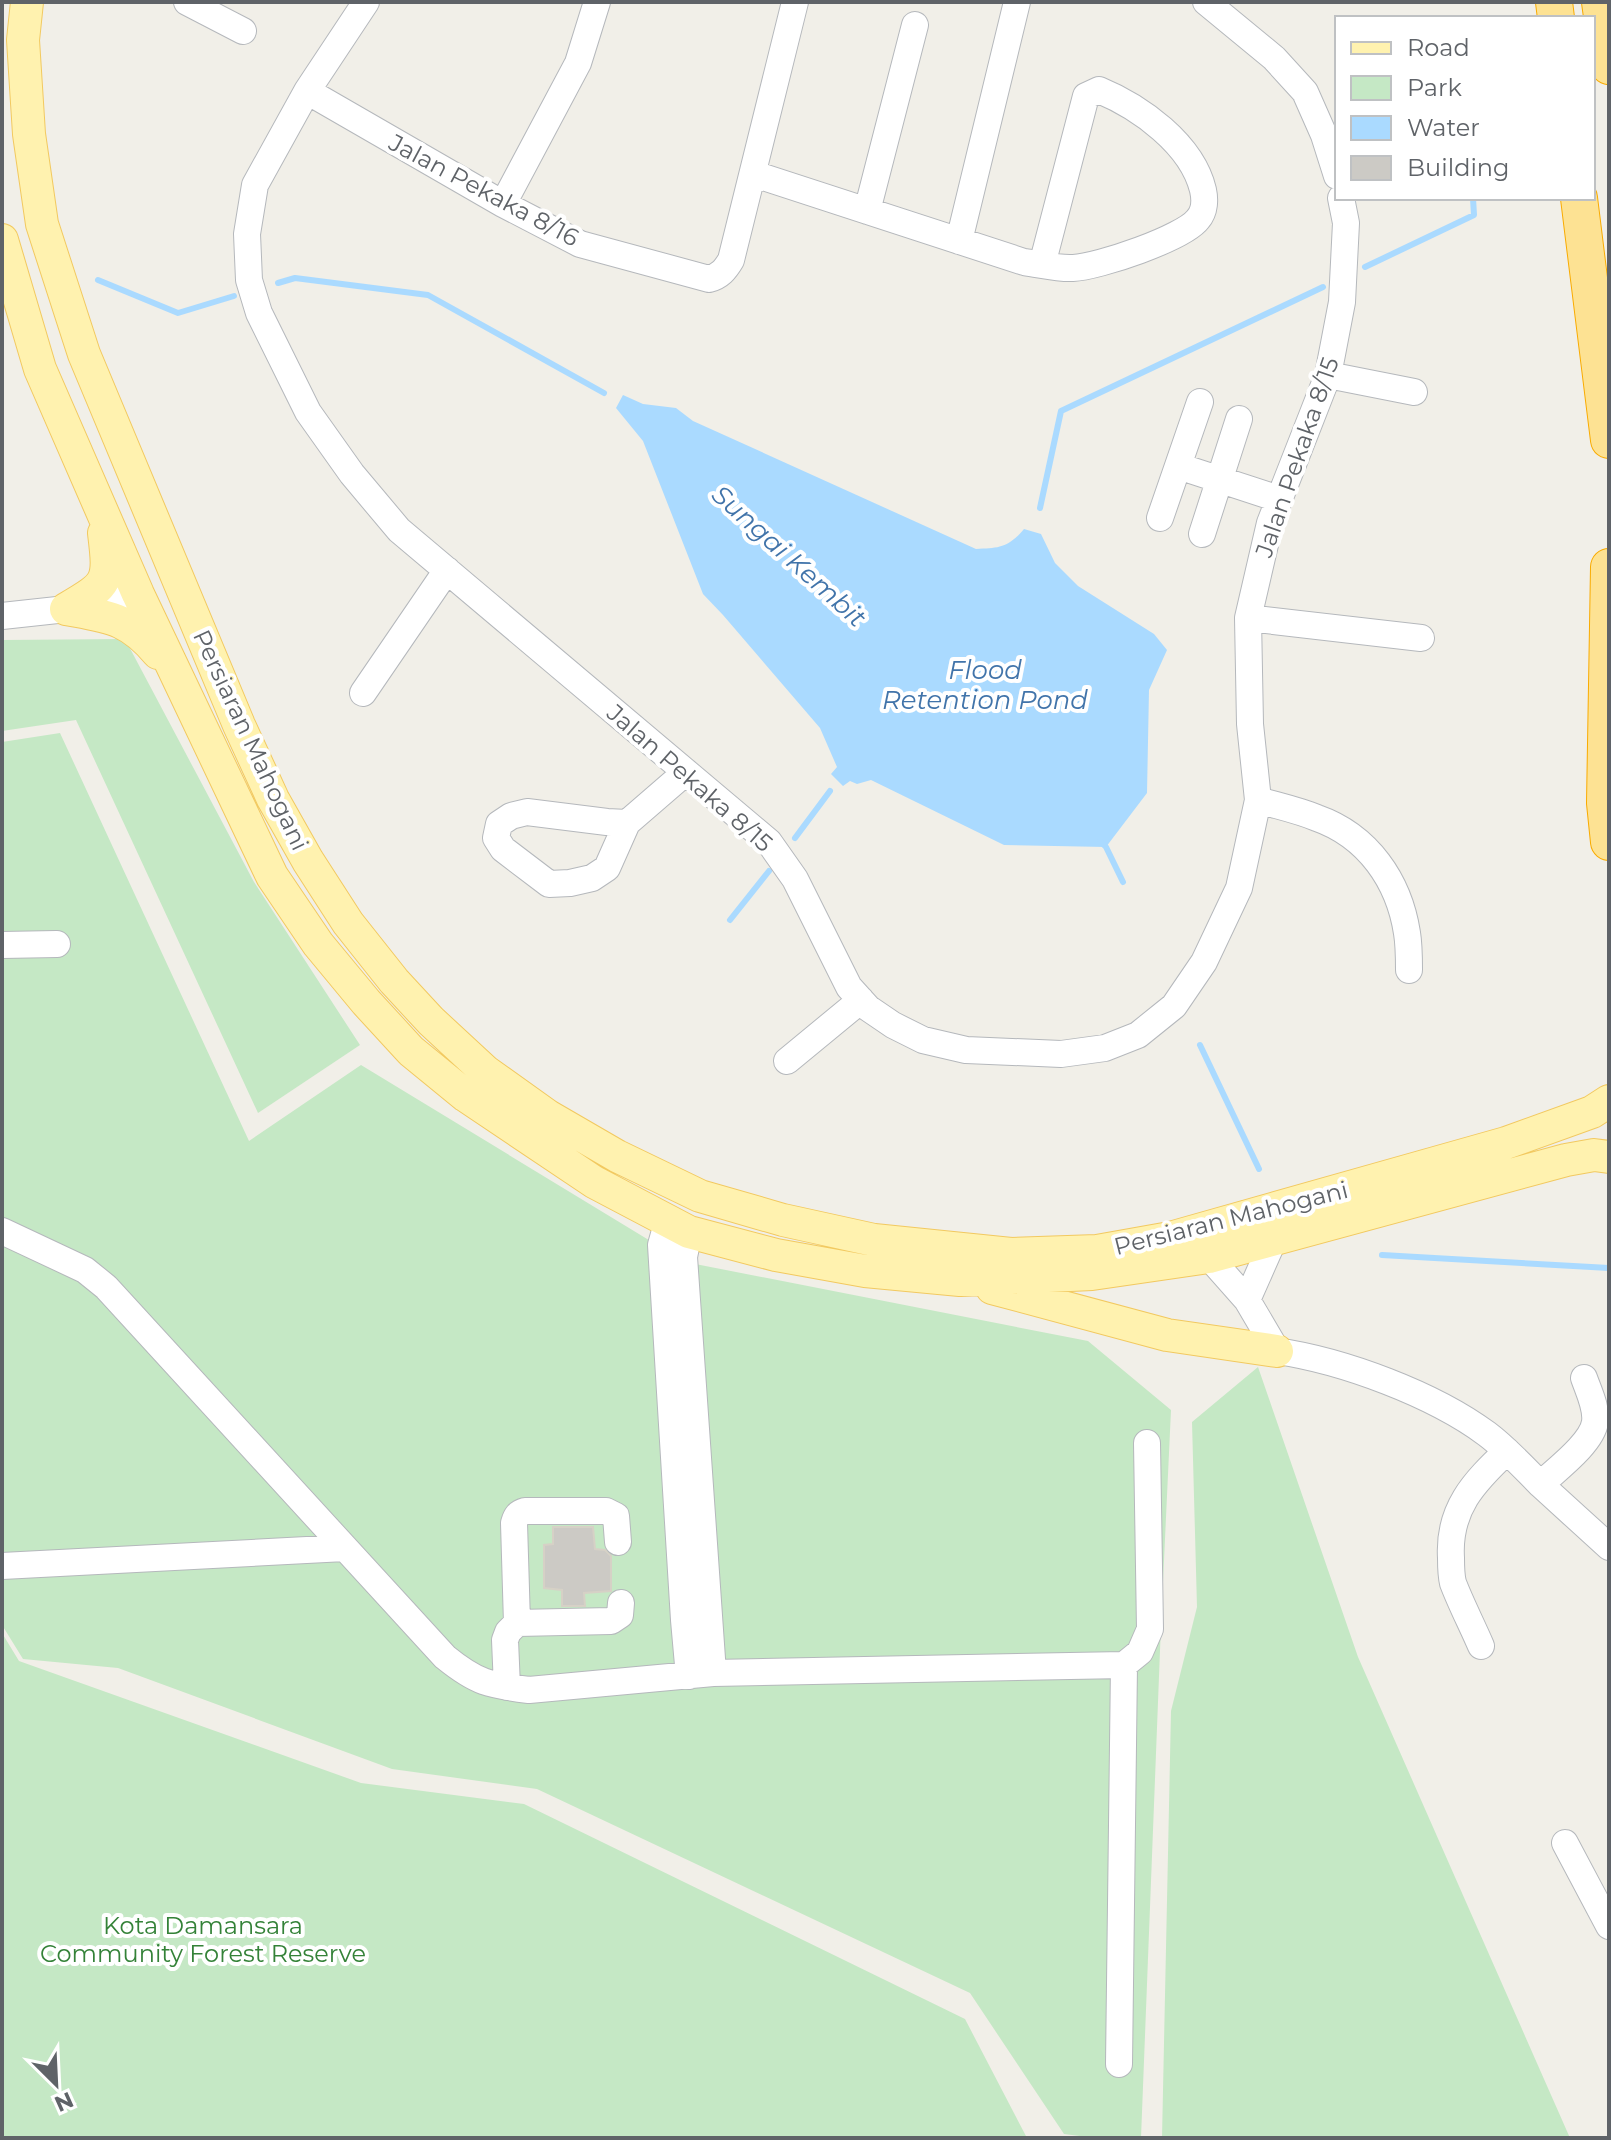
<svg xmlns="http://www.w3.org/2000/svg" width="1611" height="2140" font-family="Montserrat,sans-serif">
<rect width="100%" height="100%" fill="#f1efe8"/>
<path fill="#c5e8c5" d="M125,639L254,882L360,1045L258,1113L76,720L2,731V640Z
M60,733L249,1141L361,1065L685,1262L1088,1341L1171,1410L1161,1625L1141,2138H1095L1064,2134L970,1993L537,1789L392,1769L118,1668L23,1659L2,1625V742Z
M1258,1367L1358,1657L1570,2138H1162L1171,1711L1197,1607L1192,1422Z
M2,1633L19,1661L361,1783L524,1804L965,2019L1027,2138H2Z"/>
<path fill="#aadaff" d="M623,395L643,404L676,408L693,421L976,549C999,548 1008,548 1024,529L1041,534L1055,563L1078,586L1154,634L1167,650L1149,690L1147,793L1106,847L1004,845L871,780L857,784L850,781L843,786L831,774L837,767L820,728L723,615L703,594L643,441L616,408Z"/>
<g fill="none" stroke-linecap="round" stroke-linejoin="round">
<path stroke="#aadaff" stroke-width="6" d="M1365,267L1474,215L1473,198
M98,280L178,313L234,296
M278,283L295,278L428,295L604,393
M1040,508L1061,411L1323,287
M795,838L830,791
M1100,841L1106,847L1123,882
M730,920L769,871
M1200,1045L1259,1169
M1382,1255L1609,1268"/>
</g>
<path fill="#cccac5" stroke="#d6d1c6" stroke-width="2" d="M553,1527H593L595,1549L605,1550L611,1556V1591L584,1593L585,1606H562V1590L544,1588V1545L553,1544Z"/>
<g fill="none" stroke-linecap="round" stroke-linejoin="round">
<defs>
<path id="minor" d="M187,2L243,31
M366,2L307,91L255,185L247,234L249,280L259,313L308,412L352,474L399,530L769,842L795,879L849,987L868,1008L893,1025L923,1040L966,1050L1061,1054L1105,1048L1138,1035L1174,1006L1204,962L1239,888L1258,800L1250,724L1248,618L1270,523L1328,375L1342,302L1346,223L1341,198
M1206,2L1274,58L1305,92L1324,135L1337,176
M307,91L503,204L580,244L709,279C720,276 725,270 731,260L795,2
M754,174L1024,262C1040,264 1058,269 1073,268C1098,267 1184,238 1198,219C1205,211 1205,199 1203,190C1192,144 1140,107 1099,90L1086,96L1042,265
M503,204L578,63L597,2
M867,211L915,25
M959,241L1017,2
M1328,375L1414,392
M1178,466L1279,499
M1160,518L1200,402
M1202,534L1239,419
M2,616L85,607L138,594
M1248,618L1421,638
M363,693L447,570
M1258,800C1278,806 1298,810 1317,818C1368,836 1399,881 1407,933C1409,945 1409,958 1409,970
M627,823L607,822L527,812L511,816L499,824L496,838L503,849L549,884L570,883L592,878L607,868L627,823L686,772
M2,945L57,944
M787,1061L861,1000
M668,1220L661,1245L684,1620L689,1676
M2,1231L85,1270L106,1287L445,1657C477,1683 489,1685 529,1690L713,1673L1124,1665L1140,1652L1150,1629L1147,1443
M689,1232L684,1257L713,1673
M1195,1246L1209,1257L1247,1300L1277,1351C1344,1361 1433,1394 1487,1434C1507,1449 1524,1468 1541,1485C1564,1506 1586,1526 1609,1547
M1247,1300L1274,1239
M1541,1484C1557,1469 1592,1443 1595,1422C1597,1408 1589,1392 1584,1378
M2,1566L345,1548
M517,1623L611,1621L620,1615L621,1603
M1481,1646C1472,1625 1461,1604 1453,1583C1451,1575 1451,1566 1451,1558C1448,1509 1474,1482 1507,1451
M507,1687L505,1640L508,1632L517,1623L514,1523C516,1516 518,1513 525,1511H606L616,1516L618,1542
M1565,1843L1609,1926
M1119,2064L1124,1665"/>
<path id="major" d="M27,2L23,40L29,134L42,224L84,354L239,725L273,799L308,861L348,923L394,981L431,1021L485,1071L548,1116L617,1156L700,1196L783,1220L874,1240L1011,1254L1097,1251L1170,1238L1506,1143L1592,1112L1609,1101
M2,240L40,369L138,594L272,876L318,944L366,1002L411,1051L466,1096L594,1182L689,1232L776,1255L865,1271L960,1280L1092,1274L1209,1257L1566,1160L1594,1155L1609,1157
M66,609C109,617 129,618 158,653
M66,609C109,584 110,582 104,533
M992,1288L1167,1335L1277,1351"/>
<path id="highway" d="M1554,2L1556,18
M1600,2L1609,66
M1579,198L1609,440
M1609,567L1605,803L1609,842"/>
</defs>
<use href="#minor" stroke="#b5b8bc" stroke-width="28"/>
<use href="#major" stroke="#f2c960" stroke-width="34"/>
<use href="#highway" stroke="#f9ab00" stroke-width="38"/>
<use href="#minor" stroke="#fff" stroke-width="26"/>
<use href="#major" stroke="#fff2af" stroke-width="32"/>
<use href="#highway" stroke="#fde293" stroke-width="36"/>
</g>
<g text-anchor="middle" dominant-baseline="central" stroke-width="8" stroke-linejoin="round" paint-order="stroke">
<g font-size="24" fill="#5f6368" stroke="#fff">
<text transform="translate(484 190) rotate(28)">Jalan Pekaka 8/16</text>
<text transform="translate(1297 457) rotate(-71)">Jalan Pekaka 8/15</text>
<text transform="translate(251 740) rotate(65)">Persiaran Mahogani</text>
<text transform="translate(690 778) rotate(41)">Jalan Pekaka 8/15</text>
<text transform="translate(1231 1218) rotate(-14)">Persiaran Mahogani</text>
</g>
<g font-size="24" fill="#348238" stroke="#fff">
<text x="203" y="1925">Kota Damansara<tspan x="203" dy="28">Community Forest Reserve</tspan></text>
</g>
<g font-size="26" font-style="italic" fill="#4174aa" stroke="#fff">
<text transform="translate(789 556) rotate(42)">Sungai Kembit</text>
<text x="985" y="670">Flood<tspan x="985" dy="30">Retention Pond</tspan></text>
</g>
</g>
<rect width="1611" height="2140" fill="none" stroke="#5f6368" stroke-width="8"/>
<rect x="1335" y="16" width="260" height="184" fill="#ffffff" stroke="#bfc1c3" stroke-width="2"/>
<rect x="1351" y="42" width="40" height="12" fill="#fff2af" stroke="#bfc1c3" stroke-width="2"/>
<text x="1407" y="56" font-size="24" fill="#5f6368">Road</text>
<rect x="1351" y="76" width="40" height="24" fill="#c5e8c5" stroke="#bfc1c3" stroke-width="2"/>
<text x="1407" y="96" font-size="24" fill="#5f6368">Park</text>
<rect x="1351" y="116" width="40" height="24" fill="#aadaff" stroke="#bfc1c3" stroke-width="2"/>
<text x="1407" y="136" font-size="24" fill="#5f6368">Water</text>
<rect x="1351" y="156" width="40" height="24" fill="#cccac5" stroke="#bfc1c3" stroke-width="2"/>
<text x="1407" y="176" font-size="24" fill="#5f6368">Building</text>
<g transform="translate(56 2084) rotate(156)" stroke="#ffffff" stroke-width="6" paint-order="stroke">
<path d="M0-6L14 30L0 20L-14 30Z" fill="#5f6368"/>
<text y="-12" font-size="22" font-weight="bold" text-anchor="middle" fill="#5f6368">N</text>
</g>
</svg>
